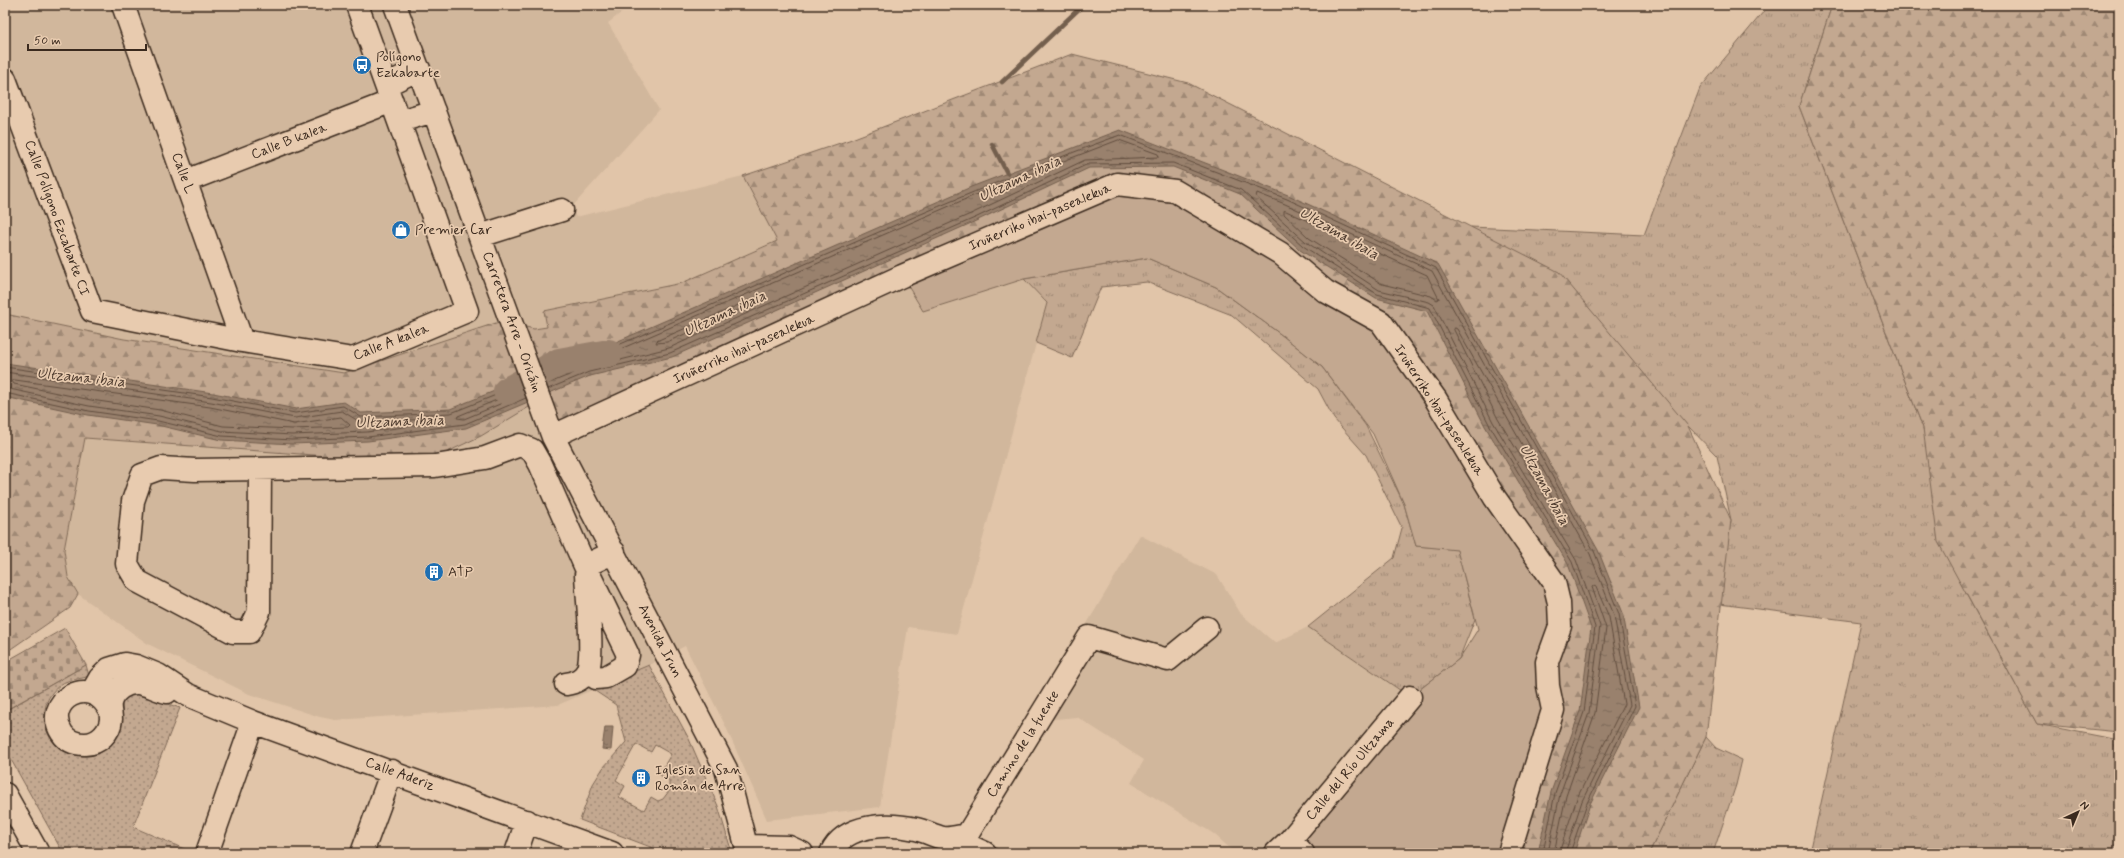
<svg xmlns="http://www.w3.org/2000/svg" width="2124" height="858" font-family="Mynerve,sans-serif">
<defs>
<pattern id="grass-tufts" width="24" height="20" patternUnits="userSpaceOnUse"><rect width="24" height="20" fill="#c3a890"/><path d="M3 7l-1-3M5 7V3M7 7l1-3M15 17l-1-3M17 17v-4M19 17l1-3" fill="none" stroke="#a08975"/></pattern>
<pattern id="forest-firs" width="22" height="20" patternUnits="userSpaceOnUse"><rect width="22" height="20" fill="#c3a890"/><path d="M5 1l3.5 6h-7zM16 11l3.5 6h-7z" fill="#a08975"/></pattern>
<pattern id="cemetery-stones" width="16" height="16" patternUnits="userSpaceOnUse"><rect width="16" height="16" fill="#c3a890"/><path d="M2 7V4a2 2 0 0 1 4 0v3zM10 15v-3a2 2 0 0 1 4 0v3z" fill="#a08975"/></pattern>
<pattern id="park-dots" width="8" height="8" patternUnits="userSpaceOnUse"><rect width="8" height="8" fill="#c3a890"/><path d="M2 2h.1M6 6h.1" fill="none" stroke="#a08975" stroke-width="1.8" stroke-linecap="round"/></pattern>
<pattern id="water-ripples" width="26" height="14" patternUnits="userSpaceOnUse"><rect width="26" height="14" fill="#99816d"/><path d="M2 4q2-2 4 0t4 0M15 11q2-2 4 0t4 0" fill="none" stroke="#7e6a59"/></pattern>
</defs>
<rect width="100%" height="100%" fill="#e1c5a9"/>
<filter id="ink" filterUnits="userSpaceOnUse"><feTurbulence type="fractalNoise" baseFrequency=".025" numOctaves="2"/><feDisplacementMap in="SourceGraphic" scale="8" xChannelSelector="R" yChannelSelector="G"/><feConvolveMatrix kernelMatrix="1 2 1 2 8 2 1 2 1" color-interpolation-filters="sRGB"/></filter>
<g filter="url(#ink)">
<path fill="#d1b79c" d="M5,5H631L608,23L659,110L572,207L576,217L743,176L778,240L682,283L544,311L547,327L534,329L905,281L923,311L1024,279L1047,303L957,634L908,627L880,807L767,820L725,725L685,646L649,665L558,705L335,720L320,717L249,694L148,644L78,594L68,577L64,550L85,438L354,458L502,321L344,373L124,339L5,314Z
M1140,535L1217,575L1241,614L1275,643L1308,627L1410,697L1295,845L1280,832L1259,853H1235L1214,834L1131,783L1144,760L1077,717L1045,720L970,819Z"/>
<path fill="url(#grass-tufts)" stroke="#7f6957" d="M1769,5H1832L1799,106L1923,428L1966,594L2037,724L2119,740V853H1810L1861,622L1719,604L1731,520L1717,456L1576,310L1471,227L1644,235L1700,88Z
M1147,258L1216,287L1283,336L1322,367L1366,426L1404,504L1416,546L1457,549L1475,619L1459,659L1410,697L1308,627L1394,558L1402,528L1366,455L1334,419L1318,389L1232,315L1147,282L1101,287L1072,358L1036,343L1047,303L1024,279Z
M1706,737L1716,748L1742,760L1736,785L1713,853H1649Z
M5,837L15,853H5Z"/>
<path fill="url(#forest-firs)" stroke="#7f6957" d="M1832,5H2119V732L2037,724L1938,542L1923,428L1799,106Z
M1072,54L1188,83L1559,272L1688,426L1731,520L1706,737L1649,853H1503L1554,642L1381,322L1077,200L826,322L578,438L572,426L562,432L551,397L534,404L481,436L441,455L354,458L85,438L64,550L68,577L78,594L70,608L5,653V314L124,339L344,373L502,321L534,329L547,327L544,311L682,283L777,241L743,176L849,140Z"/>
<path fill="url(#cemetery-stones)" stroke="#7f6957" d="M65,628L86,665L6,710L5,662Z"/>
<path fill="url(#park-dots)" stroke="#7f6957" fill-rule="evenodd" d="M86,665L89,676C80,680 69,678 60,685C52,691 46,700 45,710C36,764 127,781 122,703L129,695L136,693L180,708L133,827L189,851L188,853H63L9,756L5,749V711Z
M649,665L689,739L718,806L732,853H666L580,820L593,784L603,768L626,742L616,705L592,689ZM636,744L651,752L655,745L671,754L659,775L669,780V791L663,799L658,801L651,797L644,810L619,797L625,786L616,780Z"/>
<path fill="#c3a890" stroke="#7f6957" d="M1117,184L1175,191L1381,322L1554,582L1553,710L1511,853H1286L1410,697L1459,659L1478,629L1457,550L1416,546L1404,504L1373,434L1322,367L1283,336L1216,287L1147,258L1024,279L923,311L902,276Z"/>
<path fill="url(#water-ripples)" stroke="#735e4d" d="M1120,130L1288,195L1438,264L1598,550L1623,613L1639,707L1590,804L1574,853H1538L1551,792L1580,711L1591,628L1568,564L1485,426L1427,311L1376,298L1300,250L1240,194L1173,167L1089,168L978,220L672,357L590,376L466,428L368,441L292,444L221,440L157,425L88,415L5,397V363L213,393L296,409L344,402L361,413L450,409L623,339L971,187Z
M605,727H613L611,750L602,749Z"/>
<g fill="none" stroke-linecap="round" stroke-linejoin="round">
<path stroke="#614d3e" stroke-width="1" d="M1119,140L1158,154L1159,157L1085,160L975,212L669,348L588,368L585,366L586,364L975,195Z
M1286,211L1427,275L1439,299L1437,300L1431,296L1382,284L1309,238L1284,214V211Z
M753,299L755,300L754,303L667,342L656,343L657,341Z
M1455,328L1457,329L1567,524L1566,527L1563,526L1498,419L1454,330Z
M5,367L212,397L295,413L343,406L361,417L451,413L521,385
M5,372L211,402L295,418L342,411L360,422L433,419L435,421L433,423L367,432L292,435L222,431L159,416L89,406L5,388
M543,376C737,298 924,206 1120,135L1287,199L1436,268L1594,551L1619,614L1635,706L1587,803L1570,853
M15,380L210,407L294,424L341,417L350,425L348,427L292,429L223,426L160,410L91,400L14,384L12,381Z
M545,380L573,369L575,370L574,373L547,384
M523,389L458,416L457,418L464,419L524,394
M548,389L589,372L670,353L977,217L1088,164L1173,163L1241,190L1303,246L1377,294L1430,308L1489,424L1572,562L1595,627L1584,712L1555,793L1543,853
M5,393L89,411L158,421L222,436L292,440L368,437L465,424L526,398
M1548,853L1560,794L1589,713L1600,626L1576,560L1493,422L1434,305L1429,302L1379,290L1306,242L1256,197L1257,193L1285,204L1432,271L1590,554L1614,615L1630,705L1582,801L1565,853
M1554,853L1566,796L1595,713L1606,628L1592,587L1595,585L1609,617L1624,704L1577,798L1559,853"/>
<path stroke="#735e4d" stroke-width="4.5" d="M1002,82L1083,5
M992,144L1007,173"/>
<path stroke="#99816d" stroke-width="28" d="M507,391L559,362L609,353"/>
<defs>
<path id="minor" d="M123,5L242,341
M395,5L553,437L726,769L748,853
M5,79L92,311L242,341L353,359L467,311L357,5
M386,85L419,69
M400,121L434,111
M186,181L392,101
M480,236L562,210
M562,432L902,276L1117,184L1175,191L1280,253L1325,291L1381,322L1435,398L1495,498L1554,582L1559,603L1560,626L1547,662L1548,686L1553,710L1509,853
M260,469L259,612L249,632H233L137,581L127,564L133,501L142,475L161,468L195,470L435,466L485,458L520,445L532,450L540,464L585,566L614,552
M585,566L628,655L625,666L606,677L596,678L588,669
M566,684C575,683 585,678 588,669C594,652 587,596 586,575
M92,692L100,678L109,669L125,664L136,666L158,675L188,695L253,722L612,853
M110,711C91,671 41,702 62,733C67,741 76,744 85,744C99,744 110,732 111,719C111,713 109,709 110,703C113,691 126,682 138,683C148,684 157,690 167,692
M1290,840L1303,853
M965,844L985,853
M747,846L789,847L802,853
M207,853L253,722
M362,853L392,771
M516,853L527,821
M831,853C845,823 889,823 916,829C925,831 934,836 943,838C950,839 960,836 967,835
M962,853L967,835L1089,637L1168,660L1207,628
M1276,853L1290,840L1410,697"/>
<path id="highway" d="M5,794L38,853"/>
</defs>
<use href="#minor" stroke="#3b2a1e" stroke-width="25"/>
<use href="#highway" stroke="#3b2a1e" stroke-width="25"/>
<use href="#minor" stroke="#e8cbaf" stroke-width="22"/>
<use href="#highway" stroke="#e8cbaf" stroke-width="22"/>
</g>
</g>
<defs>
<symbol id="bus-disc" viewBox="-11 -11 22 22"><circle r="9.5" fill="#1f6fb2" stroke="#e8cbaf"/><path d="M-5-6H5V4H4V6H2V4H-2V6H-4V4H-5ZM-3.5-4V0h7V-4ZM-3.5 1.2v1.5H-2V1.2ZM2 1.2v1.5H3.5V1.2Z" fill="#fff"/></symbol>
<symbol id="shop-disc" viewBox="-11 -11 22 22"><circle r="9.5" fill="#1f6fb2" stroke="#e8cbaf"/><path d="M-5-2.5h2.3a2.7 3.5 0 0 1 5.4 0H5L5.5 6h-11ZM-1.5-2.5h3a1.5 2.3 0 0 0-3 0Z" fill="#fff"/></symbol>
<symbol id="building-disc" viewBox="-11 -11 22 22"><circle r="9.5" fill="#1f6fb2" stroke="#e8cbaf"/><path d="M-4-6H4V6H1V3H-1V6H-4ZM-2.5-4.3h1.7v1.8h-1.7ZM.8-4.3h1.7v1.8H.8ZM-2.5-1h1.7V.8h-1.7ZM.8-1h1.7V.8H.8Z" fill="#fff"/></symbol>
</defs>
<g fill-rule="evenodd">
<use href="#bus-disc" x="351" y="54" width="22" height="22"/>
<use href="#shop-disc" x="390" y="219" width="22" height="22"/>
<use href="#building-disc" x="423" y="561" width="22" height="22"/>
<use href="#building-disc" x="630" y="767" width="22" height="22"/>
</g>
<g text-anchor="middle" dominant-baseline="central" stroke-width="3.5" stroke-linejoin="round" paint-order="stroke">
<g font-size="14" fill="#3b2a1e" stroke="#e8cbaf" text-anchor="start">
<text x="376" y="57">Polígono<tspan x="376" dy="16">Ezkabarte</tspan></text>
<text x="415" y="230">Premier Car</text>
<text x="448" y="572">ATP</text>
<text x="655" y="770">Iglesia de San<tspan x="655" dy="16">Román de Arre</tspan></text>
</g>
<g font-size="14" fill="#3b2a1e" stroke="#e8cbaf">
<text transform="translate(289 141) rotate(-21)">Calle B kalea</text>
<text transform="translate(183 173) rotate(70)">Calle L</text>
<text transform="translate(1040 217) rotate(-23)">Iruñerriko ibai-pasealekua</text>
<text transform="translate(57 218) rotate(70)">Calle Polígono Ezcabarte CI</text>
<text transform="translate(512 322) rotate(70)">Carretera Arre - Oricáin</text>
<text transform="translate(391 342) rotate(-21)">Calle A kalea</text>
<text transform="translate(744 349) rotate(-24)">Iruñerriko ibai-pasealekua</text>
<text transform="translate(1439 410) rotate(57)">Iruñerriko ibai-pasealekua</text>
<text transform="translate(660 641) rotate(63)">Avenida Irun</text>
<text transform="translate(1023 744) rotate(-58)">Camino de la fuente</text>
<text transform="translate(1350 769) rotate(-50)">Calle del Río Ultzama</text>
<text transform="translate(400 774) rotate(20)">Calle Aderiz</text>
</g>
<g font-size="15" font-style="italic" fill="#4e3b2e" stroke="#e8cbaf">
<text transform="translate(1020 179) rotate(-25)">Ultzama ibaia</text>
<text transform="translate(1339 234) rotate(30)">Ultzama ibaia</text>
<text transform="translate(725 314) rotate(-25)">Ultzama ibaia</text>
<text transform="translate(81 378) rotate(6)">Ultzama ibaia</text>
<text transform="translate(400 422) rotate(-2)">Ultzama ibaia</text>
<text transform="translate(1544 485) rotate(62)">Ultzama ibaia</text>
</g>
</g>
<rect width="2124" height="858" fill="none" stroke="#e8cbaf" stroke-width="20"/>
<rect x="10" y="10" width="2104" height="838" fill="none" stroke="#3b2a1e" stroke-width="1.5" filter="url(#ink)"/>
<g transform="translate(2078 812) rotate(44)" stroke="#e8cbaf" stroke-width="3" paint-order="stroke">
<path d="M0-3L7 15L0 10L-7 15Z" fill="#3b2a1e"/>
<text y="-6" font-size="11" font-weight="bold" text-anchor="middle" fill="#3b2a1e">N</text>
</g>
<path d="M28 44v6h118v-6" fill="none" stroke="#3b2a1e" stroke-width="2"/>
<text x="34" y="44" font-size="12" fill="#3b2a1e" stroke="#e8cbaf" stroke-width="3" paint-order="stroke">50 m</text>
</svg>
